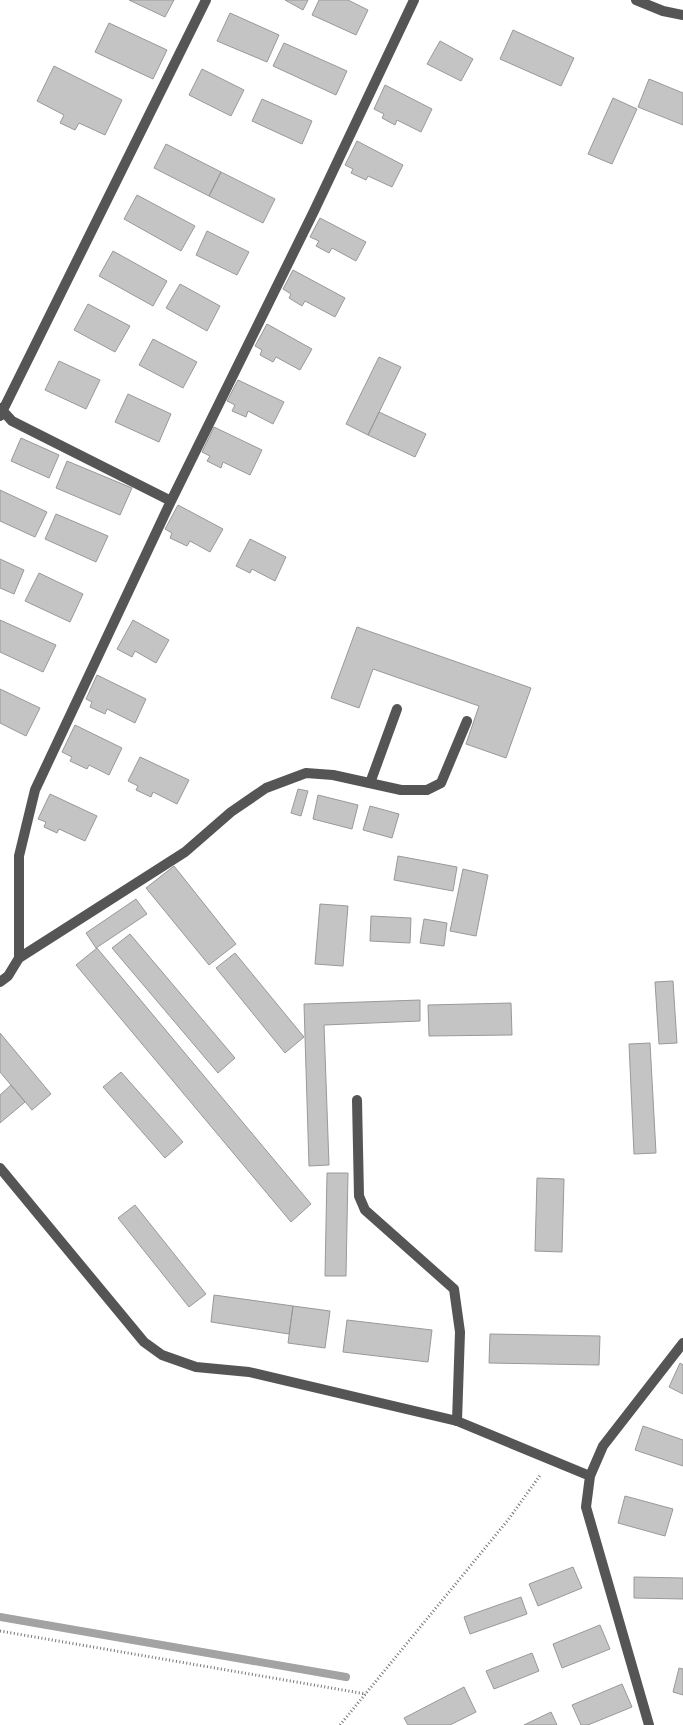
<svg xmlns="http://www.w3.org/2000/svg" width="683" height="1725" font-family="'PT Sans',sans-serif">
<rect width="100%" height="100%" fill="#fff"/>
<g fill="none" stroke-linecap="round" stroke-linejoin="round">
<path stroke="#a3a3a3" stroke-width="8" d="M0,1617L346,1677"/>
</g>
<path fill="#c4c4c4" stroke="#999" d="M129,0H174L165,17Z
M285,0H308L303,10Z
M319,0H348L368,10L356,35L312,15Z
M230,13L279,35L267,62L217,41Z
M109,23L167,50L153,79L95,52Z
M513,30L574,58L561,86L500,59Z
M440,41L473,59L461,81L427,64Z
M284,43L347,71L336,95L273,66Z
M54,66L122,100L105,135L79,123L75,130L60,123L64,115L37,101Z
M202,69L244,90L231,116L189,95Z
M649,79L683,93V125L638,107Z
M385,85L432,109L421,132L397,120L395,125L382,118L384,114L374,109Z
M613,98L637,109L612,164L588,154Z
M262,99L312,121L302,144L252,121Z
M357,141L403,165L392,187L368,176L366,180L351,173L353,169L345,165Z
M166,144L221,172L209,196L154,168Z
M221,172L275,199L263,223L209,196Z
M137,195L195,226L181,251L124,219Z
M320,218L366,242L356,261L332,248L329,253L316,246L319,241L310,237Z
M207,231L249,252L237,275L196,255Z
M113,251L167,281L153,306L99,276Z
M293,270L345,298L335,317L305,301L302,306L289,298L291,294L283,289Z
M180,284L220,306L207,331L166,308Z
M88,304L130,326L115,352L74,330Z
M267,324L312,349L300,370L276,357L273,362L260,355L262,350L255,346Z
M153,339L197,362L183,388L139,365Z
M379,357L401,367L368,435L346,424Z
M59,361L100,380L86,409L45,390Z
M238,380L284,402L273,424L248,411L246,417L232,411L235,405L227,401Z
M128,394L171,414L159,442L115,422Z
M379,412L426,434L415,457L368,435Z
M214,427L262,450L250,475L223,462L221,468L207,461L210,456L202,452Z
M21,438L59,455L49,478L11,461Z
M67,461L132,488L120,515L56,488Z
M0,490L47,512L35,537L0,521Z
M178,505L223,529L210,552L190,541L187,546L170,538L172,533L165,529Z
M56,514L108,536L96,562L45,539Z
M250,539L286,557L275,581L252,569L250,573L236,566Z
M0,559L24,570L14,594L0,588Z
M39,573L83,594L70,622L25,601Z
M0,620L56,645L43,672L0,652Z
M133,620L169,640L156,663L135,651L132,657L117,649Z
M357,627L531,688L506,758L466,744L479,706L373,669L359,708L331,698Z
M97,675L146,699L135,723L107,709L105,714L90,707L92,702L86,699Z
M0,689L40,708L26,736L0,723Z
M75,725L122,748L109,775L89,765L87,769L70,761L72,757L62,752Z
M140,757L189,780L177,804L153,792L151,797L136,790L138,786L128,781Z
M298,789L308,791L301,816L291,813Z
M50,794L97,816L85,841L59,829L57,833L44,827L46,822L38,819Z
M318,795L358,805L352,829L313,819Z
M370,806L399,814L392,838L363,830Z
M398,856L457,867L453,891L394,880Z
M174,866L236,944L209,965L146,888Z
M463,869L488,875L476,936L450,931Z
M136,899L147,914L96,948L86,933Z
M320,904L348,906L343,966L315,964Z
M371,916L411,918L410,943L370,941Z
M424,919L447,923L444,946L420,943Z
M130,934L235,1058L218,1073L112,948Z
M97,948L311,1204L291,1222L76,965Z
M235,953L304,1037L285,1053L216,968Z
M673,981L677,1043L659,1044L655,982Z
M420,1000V1021L324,1025L329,1165L309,1166L304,1004Z
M511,1003L512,1035L429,1036L428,1005Z
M0,1033L51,1094L32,1110L0,1072Z
M650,1043L656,1153L634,1154L629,1044Z
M121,1072L183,1142L165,1158L103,1087Z
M11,1085L25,1102L0,1123V1095Z
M327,1173H348L346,1276H325Z
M537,1178L564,1179L562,1252L535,1251Z
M135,1205L206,1294L189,1307L118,1218Z
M214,1295L293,1306L289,1334L211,1322Z
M293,1306L330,1311L325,1348L288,1343Z
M347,1320L432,1330L428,1362L343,1352Z
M490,1334L600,1336L599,1365L489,1363Z
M680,1363L683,1365V1394L669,1387Z
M643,1426L683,1440V1466L635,1450Z
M625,1496L673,1509L665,1536L618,1523Z
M573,1567L582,1588L538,1606L529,1584Z
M634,1577L683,1578V1599L634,1598Z
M521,1597L527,1614L470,1634L464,1617Z
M600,1625L610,1649L562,1668L553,1644Z
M532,1653L539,1671L494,1689L486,1671Z
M679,1668L683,1669V1695L673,1692Z
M622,1684L632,1707L588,1725H581L572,1705Z
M464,1687L476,1712L450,1725H408L404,1718Z
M551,1712L557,1725H524Z"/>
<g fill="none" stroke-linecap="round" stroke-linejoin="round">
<path stroke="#777" stroke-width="3" stroke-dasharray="1 2.5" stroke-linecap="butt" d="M0,1631L366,1694
M340,1725L508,1520L541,1474"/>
<path stroke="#555" stroke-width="10" d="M370,783L397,709
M357,1100L359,1196L365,1210L454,1289L460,1332L457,1421"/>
<path stroke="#555" stroke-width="10" d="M636,0L663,11L683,15
M0,408L12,421L171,501
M0,416L206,0
M19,958L185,852L231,812L266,788L306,773L333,775L401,790H427L441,783L467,721
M0,982L8,976L19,958V856L35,790L171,501L314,211L414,0
M0,1168L144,1342L162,1355L196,1367L249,1372L457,1421L590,1476
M649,1725L586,1507L590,1476L603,1446L683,1343"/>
</g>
</svg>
